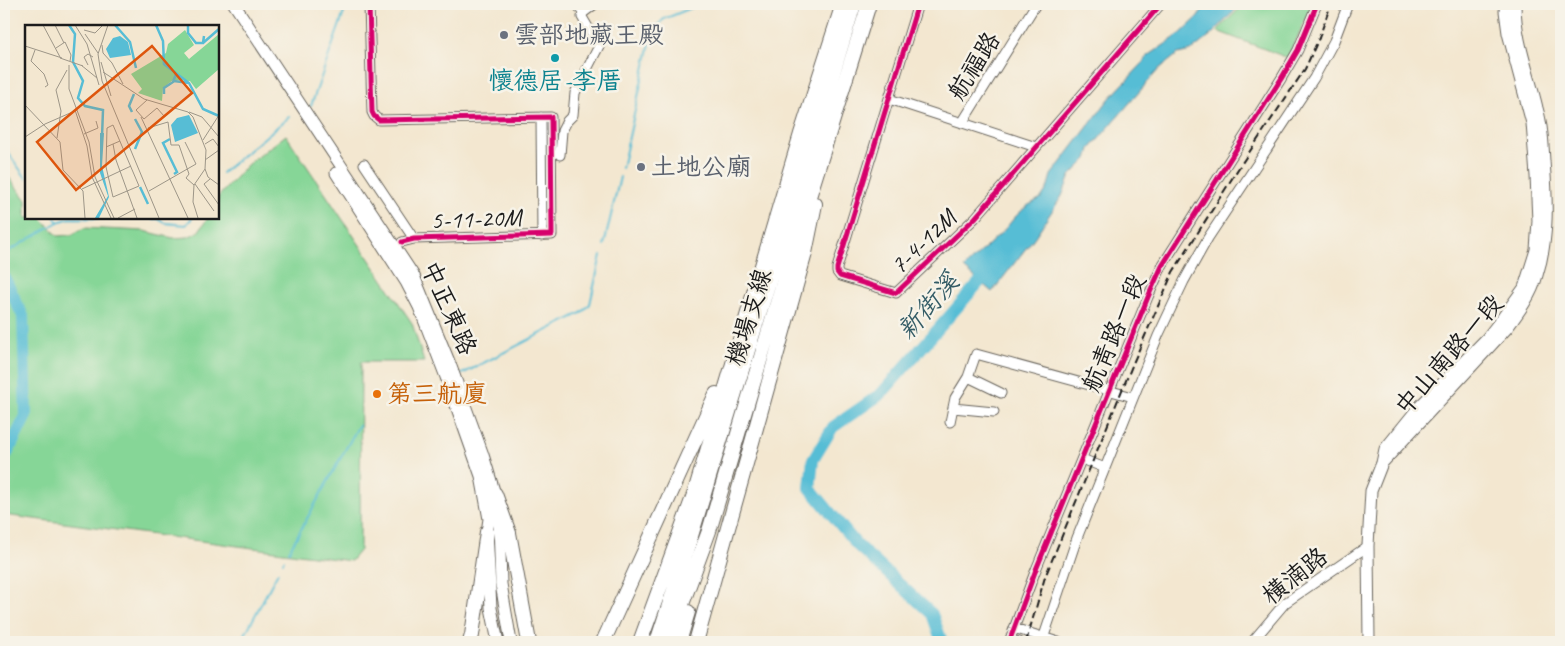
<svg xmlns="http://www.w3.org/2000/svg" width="1565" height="646" font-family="Caveat,'LXGW WenKai TC',sans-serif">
<rect width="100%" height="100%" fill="#f7f3e8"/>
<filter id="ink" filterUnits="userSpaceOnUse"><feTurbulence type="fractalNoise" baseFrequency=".02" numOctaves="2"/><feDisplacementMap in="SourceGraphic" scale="10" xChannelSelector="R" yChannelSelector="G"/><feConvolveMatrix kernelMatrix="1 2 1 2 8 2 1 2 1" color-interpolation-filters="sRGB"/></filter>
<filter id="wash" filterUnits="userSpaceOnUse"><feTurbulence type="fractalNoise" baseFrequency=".0096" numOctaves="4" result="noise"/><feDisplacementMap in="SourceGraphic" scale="20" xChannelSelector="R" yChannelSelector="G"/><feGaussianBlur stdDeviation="1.12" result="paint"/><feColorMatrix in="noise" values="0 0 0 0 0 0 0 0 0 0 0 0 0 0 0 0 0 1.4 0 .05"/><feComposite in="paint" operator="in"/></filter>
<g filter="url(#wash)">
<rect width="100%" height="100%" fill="#f3e7d0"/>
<path fill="#86d697" stroke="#51795a" d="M1244,4H1311L1308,14L1288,58L1217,31Z
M286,135L412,323L424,362H361L360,550L351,561L4,515V171L26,200V218H41L58,236L71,235L84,228L144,231L173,238L188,237L198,232L208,218H218V197L247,165Z"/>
<path fill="#57bdd5" stroke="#3a6c78" d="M1206,4H1241L1213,33L1191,51L1178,54L1159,69L1102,135L1090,149L1087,159L1070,176L1062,196L1034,238L992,292L964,268L1005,229L1015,217L1027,206L1041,198L1047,189L1051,175L1109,99L1142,64L1148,56L1180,34L1198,17Z"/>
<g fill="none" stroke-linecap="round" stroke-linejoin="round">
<path stroke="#57bdd5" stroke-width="2" d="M311,106L347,4
M4,147L26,178
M622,168L653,30L664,19L701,4
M222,173L289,117
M55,218L58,222
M604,245L620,177
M4,257L9,251L58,222L70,218L158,219L165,223L186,225L192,218
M462,374L583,312L590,304L601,255
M289,551L359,425
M283,562L284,560
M241,642L278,572"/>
<path stroke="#57bdd5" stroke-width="12" d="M4,277L23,316L26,416L8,452L4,458
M942,642L932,614L857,545L810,488L813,460L833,427L881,394L990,270"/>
</g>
</g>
<g filter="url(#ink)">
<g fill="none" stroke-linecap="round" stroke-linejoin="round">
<defs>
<path id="minor" d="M369,4L372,112L374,116L379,120L551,117L552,235L414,239L402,242
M577,4L583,13
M918,4L837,268V272L840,276L896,293L975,218L1161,4
M889,99L1036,147
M541,117L542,236
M962,123L1036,4
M560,155L562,131L567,121L573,115L575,93L579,85L586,76V71L599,46L582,17L583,13L595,4
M364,164L414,239
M968,377L1001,393
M953,408L994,412
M950,422L955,398L968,377L976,354L1133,397
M1082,459L1105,468
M1014,628L1058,642
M1010,639L1019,642
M1009,642L1035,572L1148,297L1162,266L1281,79L1298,50L1317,4
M1042,642L1077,538L1158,336L1184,281L1208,238L1314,78L1334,41L1348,4
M1252,642L1285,603L1368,546"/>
<path id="major" d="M234,4L414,276L450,364L483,455L495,494L499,522L501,584L511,642
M336,173L406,282L419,307L446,377L481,476L489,519L487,532L491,608L498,642
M1382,463L1507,328C1519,312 1532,294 1537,275C1549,238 1547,199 1544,161C1543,143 1542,125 1537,108C1529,73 1515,40 1515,4
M1369,642L1368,546L1371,491L1382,463L1385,449L1419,407L1487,338L1501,320L1524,288L1536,250L1538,221L1536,176L1532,123L1508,33L1505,11L1506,4"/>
<path id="highway" d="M495,494L509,533L529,642
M470,642L472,635L487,532
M603,642L716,394
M640,642L695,492L801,134L843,4
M657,642L679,575L854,4
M668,642L709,531L808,200L869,4
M679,642L688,612
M696,642L805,253L815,204"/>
</defs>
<use href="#minor" stroke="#67635b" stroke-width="11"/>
<use href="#major" stroke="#67635b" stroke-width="13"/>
<use href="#highway" stroke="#67635b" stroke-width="16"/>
<use href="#minor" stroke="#fff" stroke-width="9"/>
<use href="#major" stroke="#fff" stroke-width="11"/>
<use href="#highway" stroke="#fff" stroke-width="14"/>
<path stroke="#1c1c1c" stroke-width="2" stroke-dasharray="8 4" stroke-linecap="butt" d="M1026,642L1045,577L1134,361L1173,272L1238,169L1305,69L1319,38L1331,4"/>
<defs>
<path id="cycleway" d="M369,4L372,112L374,116L379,120L551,117L552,235L414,239L402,242
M918,4L837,268V272L840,276L896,293L975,218L1161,4
M1009,642L1035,572L1148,297L1162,266L1281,79L1298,50L1317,4"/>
</defs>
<use href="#cycleway" stroke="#f7f3e8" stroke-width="8"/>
<use href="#cycleway" stroke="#d6006c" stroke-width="5"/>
</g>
</g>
<g fill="#6b7280" stroke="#f7f3e8" stroke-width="2">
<circle cx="504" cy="35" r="5"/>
<circle cx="641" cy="167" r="5"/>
</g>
<circle fill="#0f9aa8" stroke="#f7f3e8" stroke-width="2" cx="555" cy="58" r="5"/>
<circle fill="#e8710a" stroke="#f7f3e8" stroke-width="2" cx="377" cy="394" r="5"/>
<g text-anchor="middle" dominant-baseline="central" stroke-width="5" stroke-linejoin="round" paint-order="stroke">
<g font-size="25" fill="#5b616d" stroke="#f7f3e8" text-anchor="start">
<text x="514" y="35">雲部地藏王殿</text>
<text x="651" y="167">土地公廟</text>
</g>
<g font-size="25" fill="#1c1c1c" stroke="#f7f3e8">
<text transform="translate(974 66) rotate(-58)">航福路</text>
<text transform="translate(476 219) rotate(-2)">5-11-20M</text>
<text transform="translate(923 242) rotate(-44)">7-4-12M</text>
<text transform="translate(449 308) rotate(66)">中正東路</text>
<text transform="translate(749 317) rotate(-73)">機場支線</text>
<text transform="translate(1114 333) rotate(-67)">航青路一段</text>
<text transform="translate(1449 355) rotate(-49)">中山南路一段</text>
<text transform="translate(1295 576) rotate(-38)">橫湳路</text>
</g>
<g font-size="25" fill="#0d838f" stroke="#f7f3e8">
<text x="555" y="81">懷德居-李厝</text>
</g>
<g font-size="25" fill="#c56008" stroke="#f7f3e8" text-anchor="start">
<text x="387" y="394">第三航廈</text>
</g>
<g font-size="26" font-style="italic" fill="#345c66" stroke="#f7f3e8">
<text transform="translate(928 306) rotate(-49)">新街溪</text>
</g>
</g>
<g transform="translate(25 25)">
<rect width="194" height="194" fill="#f3e7d0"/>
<path d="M160,5L169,20L159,28L164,34L194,9V44L171,64L165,56L148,55L138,63L137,76L113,68L117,64L106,49L141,28L143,19Z" fill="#86d697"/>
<path d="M95,11L103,17L106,30L85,33L81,24L88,13ZM164,90L173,108L150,117L146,100L152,93ZM75,108H79L77,141L84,172L74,193H70L83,171L75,148Z" fill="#57bdd5"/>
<path fill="none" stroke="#57bdd5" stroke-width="2.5" d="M44,0L50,9L48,37L58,56L53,73L60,81L78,85L77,112M90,0L105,17L111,43M131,0L138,16L139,39L164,58L178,84L194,91M163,0V8L171,18H178L179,11M178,18L194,4M149,56L164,58M139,69V63L148,57L151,49M107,87L104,81L109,69M145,114L138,118L152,147L149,149M110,124L117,107L110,94M115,162L123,179"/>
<path fill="none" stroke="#9d9688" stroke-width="1" d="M18,0L35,32M30,0L39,18M50,0L62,19L74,60M83,0L73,29L77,56L134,193M59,5L70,8L78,0M60,9L73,28M77,20L78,28L87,38L98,59M0,21L37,33M31,23L40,17L46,30L45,36M10,25L6,36L19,49L23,60L20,62M35,33L58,41M76,37L86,71M44,40V64L64,117L70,152L89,193M56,40L72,53M63,40L59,32L63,29L68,32M78,47L119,74L163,87L168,92L181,125L180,144L169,160L168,177L173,193M122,75L111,85L119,94L132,83L139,91L136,95M0,80L35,117L38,145L58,166L60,193M50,85L62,121L67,152L86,193M164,87L177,92L194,112M116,92L163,193M88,100L114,161L88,172L81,142L82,103ZM123,103L143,97L146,120H154L164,149L161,153L169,160M59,109L73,103L71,96M0,112L20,99L52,85M32,113L36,86L31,65L42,45M178,115L194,90M88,119L91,135L112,193M180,119L188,114L194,122M81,122L95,116M180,135L194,125M180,144L183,152L194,160M185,154L179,159L194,180M170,159L189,186M57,164L106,141M124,166L171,139L160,117M93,193L110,184"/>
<path fill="#de560d" fill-opacity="0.15" stroke="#de560d" stroke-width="2.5" d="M127,21L167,68L51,165L12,117Z"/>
<rect width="194" height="194" fill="none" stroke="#1c1c1c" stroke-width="2.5"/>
</g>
<rect width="1565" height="646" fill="none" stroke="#f7f3e8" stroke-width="20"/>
</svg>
